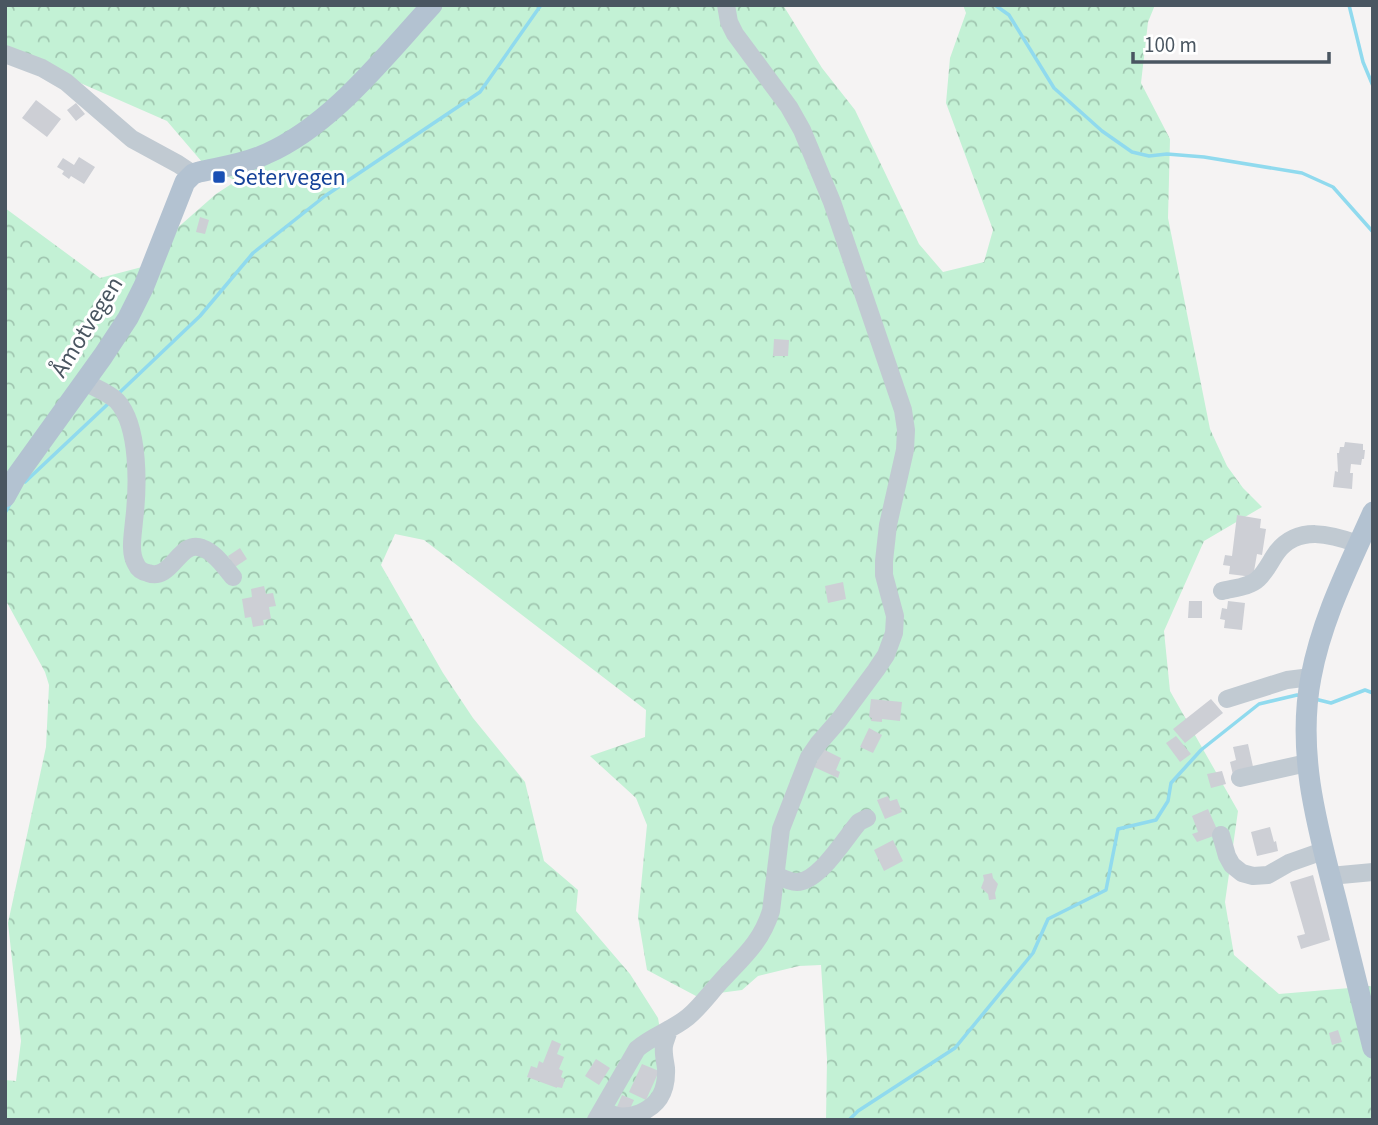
<svg xmlns="http://www.w3.org/2000/svg" width="1378" height="1125" font-family="'Source Sans 3',sans-serif">
<defs>
<pattern id="forest-crowns" width="20" height="18" patternUnits="userSpaceOnUse" patternTransform="scale(1.75)"><rect width="20" height="18" fill="#c3f1d5"/><path d="M2 6a3 3 0 1 1 6 0M12 15a3 3 0 1 1 6 0" fill="none" stroke="#a0c6b0"/></pattern>
</defs>
<rect width="100%" height="100%" fill="#f5f3f3"/>
<path fill="url(#forest-crowns)" d="M5,5H783L822,68L855,110L919,244L943,272L984,262L993,230L946,103L950,58L966,13L963,5H1155L1148,22L1141,83L1170,139L1168,218L1210,429L1227,466L1243,488L1262,507L1204,541L1164,631L1170,691L1238,811L1225,902L1234,955L1279,994L1373,986V1120H826L827,1059L821,965L799,966L758,976L742,990L696,996L647,970L638,917L647,825L636,798L590,756L645,737L646,710L424,540L395,534L381,565L443,673L473,718L525,782L544,861L578,890L576,911L630,974L658,1018L666,1064L647,1120H5V1080L16,1081L21,1041L8,923L46,747L49,685L45,672L5,599V208L100,278L161,262L175,230L216,194L236,181L202,162L167,121L5,50Z"/>
<g fill="none" stroke-linecap="round" stroke-linejoin="round">
<path stroke="#90daee" stroke-width="3.5" d="M995,5L1009,15L1054,88L1102,131L1132,152L1149,156L1167,154L1204,157L1302,173L1333,187L1373,232
M1349,5L1363,62L1373,86
M117,395L200,316L253,253L325,196L480,92L541,5
M25,482L109,403
M5,513L11,502
M1315,699L1331,703L1365,690L1373,693
M849,1120L858,1111L955,1048L1033,953L1048,919L1106,890L1118,829L1156,820L1168,801L1171,783L1201,750L1259,704L1297,695L1301,696"/>
</g>
<path fill="#cdcfd5" d="M36,100L61,119L47,137L22,118Z
M76,103L85,114L76,121L67,110Z
M79,157L95,167L84,184L71,176L69,179L62,174L64,171L57,167L63,158L74,165Z
M200,217L209,220L205,234L196,232Z
M774,339L789,340L788,356H773Z
M1345,442L1363,444V450H1365L1364,459H1362L1361,465L1351,464L1350,473H1353L1352,489L1333,487L1335,471L1338,472L1337,453H1339L1340,447H1344Z
M1237,515L1261,519L1260,528L1266,529L1262,555L1257,554L1253,577L1229,574L1230,566L1223,565L1225,555L1232,556Z
M240,548L247,559L235,567L228,556Z
M843,582L846,599L828,603L825,586Z
M264,586L266,594L273,593L276,606L269,607L271,619L263,620L264,625L253,627L251,617L245,618L242,599L252,597L251,589Z
M1189,601H1202V618H1188Z
M1228,601L1245,603L1242,630L1224,628L1225,620L1220,619L1222,608L1227,609Z
M871,699L902,702L900,721L882,719V722L871,721L872,718L869,717Z
M1211,699L1223,713L1185,743L1173,729Z
M869,728L882,735L873,753L860,747Z
M1176,736L1191,754L1180,762L1166,743Z
M1248,744L1254,771L1233,775L1230,762L1236,760L1233,747Z
M823,749L841,758L836,770L840,772L838,778L814,767Z
M1222,771L1226,784L1211,788L1207,774Z
M888,796L890,801L897,799L902,812L885,819L877,800Z
M1208,809L1219,834L1197,842L1192,834L1198,832L1192,816Z
M1270,827L1274,842L1276,841L1278,851L1257,856L1251,832Z
M893,840L903,861L884,871L874,850Z
M992,873L993,878L998,884L995,893L996,899L989,900L988,894L981,888L984,880L983,875Z
M1313,875L1330,940L1301,949L1297,936L1305,934L1290,882Z
M1338,1030L1342,1042L1332,1045L1329,1033Z
M552,1040L561,1044L557,1054L564,1057L559,1069L563,1071L561,1077L565,1079L562,1088L557,1087V1088L527,1077L531,1066L537,1068L539,1061L543,1063Z
M596,1059L610,1068L599,1085L585,1076Z
M642,1064L659,1071L646,1100L629,1092Z
M622,1095L634,1100L628,1113L617,1107Z"/>
<g fill="none" stroke-linecap="round" stroke-linejoin="round">
<path stroke="#c1cad2" stroke-width="18" d="M5,54L42,68L66,82L132,139L178,164L193,174
M85,382C95,388 108,392 117,401C140,426 138,489 134,521C133,534 129,552 136,564C138,569 143,572 148,573C172,582 179,539 202,548C215,552 225,568 233,577
M1222,591C1233,588 1250,587 1258,579C1266,572 1271,560 1277,552C1298,525 1331,534 1358,544
M1227,699L1287,680L1311,677
M1240,778L1307,763
M1221,835L1227,856L1232,865L1242,873L1253,876L1268,875L1289,863L1323,851
M776,875C782,878 790,882 797,882C819,882 845,838 859,822L867,818
M1330,876L1373,872
M602,1110C616,1117 625,1119 640,1113C660,1105 667,1089 666,1068C665,1061 663,1053 664,1046C665,1040 668,1035 669,1029
M596,1120L637,1049C652,1036 672,1030 688,1017C700,1007 710,993 721,981C742,958 761,943 771,911L781,829L809,757L818,744L839,720L876,670L886,655L894,633L895,616L884,575V561L888,525L905,450L906,430L903,410L832,202L802,130L789,107L735,34L729,22L726,5"/>
<path stroke="#b3c2d1" stroke-width="21" d="M5,497L16,477L103,356L128,318L144,286L185,182L193,174L199,172C221,167 245,164 266,154C332,125 384,57 432,5
M1373,512C1349,566 1322,618 1311,677C1296,754 1318,829 1337,903C1349,951 1361,1000 1373,1048"/>
</g>
<rect fill="#1a4fb4" stroke="#fff" stroke-width="2.5" x="212" y="170" width="14" height="14" rx="3.5"/>
<g text-anchor="middle" dominant-baseline="central" stroke-width="6" stroke-linejoin="round" paint-order="stroke">
<g font-size="24" fill="#164399" stroke="#fff" text-anchor="start">
<text x="233" y="177">Setervegen</text>
</g>
<g font-size="24" fill="#4a5661" stroke="#fff">
<text transform="translate(87 327) rotate(-58)">Åmotvegen</text>
</g>
</g>
<rect width="1378" height="1125" fill="none" stroke="#4a5661" stroke-width="14"/>
<path d="M1133 52v10h196v-10" fill="none" stroke="#4a5661" stroke-width="3.5"/>
<text x="1144" y="52" font-size="21" fill="#4a5661" stroke="#ffffff" stroke-width="5" paint-order="stroke">100 m</text>
</svg>
